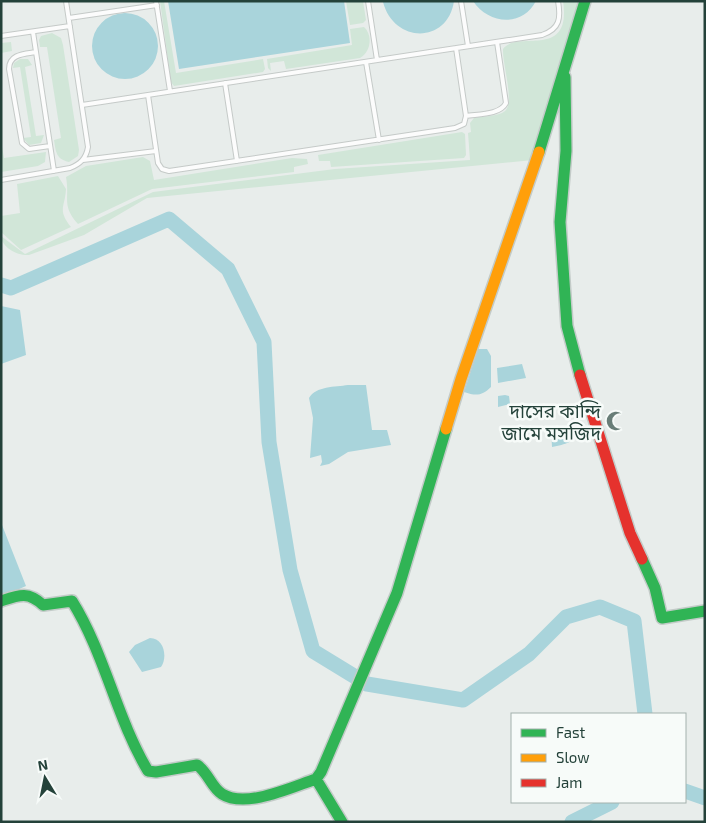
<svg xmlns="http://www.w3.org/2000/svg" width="706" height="823" font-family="'Exo 2','Noto Sans Bengali',sans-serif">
<rect width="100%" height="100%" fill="#e8edeb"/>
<path fill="#d1e6d8" d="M160,1H164L176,73L263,59L265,69L263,72L174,86L171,82Z
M346,1H363L366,20L363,23L350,25Z
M563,1H578L533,160L147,198L84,235L29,255C18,256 2,248 1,236L25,254L153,192L335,169L470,160L468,133L471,132L470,123L474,118C482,116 498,117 505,111C515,102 502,63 503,49C517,29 572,61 563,1Z
M364,27C373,35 371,52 360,58L286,69L284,61L270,63L271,71L268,68L267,59L352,45L350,29Z
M52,33L61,38L63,45L79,150L78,156L69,162C57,159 56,154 54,140L61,138L47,47H40L39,40L41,36Z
M11,42L12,51L1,53V43Z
M20,59H28L32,65L25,67L36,136L44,135L41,143L29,145L23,138L31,137L20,67L13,68L14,63Z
M462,132L465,134L466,155L464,158L331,167L330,161H319L318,155Z
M1,141L4,158L46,152L45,162L38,166L1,172Z
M143,157L150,161L154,180L292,158L307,159L308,164L294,167V172L152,189L78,224C61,205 70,199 66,177L86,166Z
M58,176L66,189C65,208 57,209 71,227L21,250L1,232V216L20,213L17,184Z"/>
<path fill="#a9d4db" d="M168,1H344L350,43L179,69Z
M454,1C448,44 394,44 383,2Z
M473,1H536C522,28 488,24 473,1Z
M92 46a33 33 0 1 1 66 0a33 33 0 1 1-66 0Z
M1,306L20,310L26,355L1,364Z
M478,349H487L491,356V387C482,396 476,396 464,392Z
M522,364L526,378L498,383L497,368Z
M348,385H366L372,430H387L391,445L348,452L329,464L320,466L322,462L321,455L310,458L313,418L309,398C316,386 335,387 348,385Z
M505,395L509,396L510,404L498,407V396Z
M573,425L579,430C574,443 566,444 552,447L551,429Z
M2,525L26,586L1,597V526Z
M150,638C164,638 168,657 161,667L142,672L129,652L135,645Z"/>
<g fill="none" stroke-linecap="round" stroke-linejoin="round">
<path stroke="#a9d4db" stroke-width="15" d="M1,285L11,288L169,219L228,269L264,342L269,442L290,570L313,651L367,684L463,700L529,654L566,617L600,607L634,621L645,714
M685,791L705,798
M572,822L612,802"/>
<defs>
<path id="lane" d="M156,1L170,91
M368,1L377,60
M461,1L468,46
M69,18L157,5
M33,32L54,171
M1,36L70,26
M36,52C24,54 9,54 9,69L22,143L29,149L50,146
M366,62L379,140
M225,83L237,161
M148,95L158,163L162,169L169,171L455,128L464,124L466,116L456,48
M82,105L542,35C560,29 561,18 558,1
M466,116C478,114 500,115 506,103L497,42
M83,160L156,151
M1,180L70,168C80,164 86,159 88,147L66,1"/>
<path id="fast" d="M565,77L566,151L560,222L567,326L580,375
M539,152L585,1
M642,559L655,588L662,618L705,611
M1,601C19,595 28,591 43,605L72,601C105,654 116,717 148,771L156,772L197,765C208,772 211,787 222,794C246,809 292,787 316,779
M342,822L316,779L321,772L397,593L446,429"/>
<path id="slow" d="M446,429L461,379L539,152"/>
<path id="jam" d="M580,375L630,533L642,559"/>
</defs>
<use href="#lane" stroke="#c5cac8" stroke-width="6"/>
<use href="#fast" stroke="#c3cbc8" stroke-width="14"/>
<use href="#slow" stroke="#c3cbc8" stroke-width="14"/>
<use href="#jam" stroke="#c3cbc8" stroke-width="14"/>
<use href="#lane" stroke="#fcfcfc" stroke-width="4"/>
<use href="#fast" stroke="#30b455" stroke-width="11"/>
<use href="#slow" stroke="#ff9f0a" stroke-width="11"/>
<use href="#jam" stroke="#e5322d" stroke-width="11"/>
</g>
<defs>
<symbol id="mosque-bare" viewBox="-9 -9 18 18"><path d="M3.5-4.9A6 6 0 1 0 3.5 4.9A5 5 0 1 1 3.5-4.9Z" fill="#697e78" stroke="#f7fbf9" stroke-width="2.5" paint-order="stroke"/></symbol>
</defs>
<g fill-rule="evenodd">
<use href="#mosque-bare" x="602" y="407" width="28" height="28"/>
</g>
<g text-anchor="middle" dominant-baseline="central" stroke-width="5" stroke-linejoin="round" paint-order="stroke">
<g font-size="19" fill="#24423a" stroke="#f7fbf9" text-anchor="end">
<text x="601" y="410">দাসের কান্দি<tspan x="601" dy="22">জামে মসজিদ</tspan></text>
</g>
</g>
<rect width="706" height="823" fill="none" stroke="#24423a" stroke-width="5"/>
<rect x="511" y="713" width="175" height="90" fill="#f7fbf9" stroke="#a3b1ad"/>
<rect x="521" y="729" width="25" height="8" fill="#30b455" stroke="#a3b1ad"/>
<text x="556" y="738" font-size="15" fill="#24423a">Fast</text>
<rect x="521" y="754" width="25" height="8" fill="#ff9f0a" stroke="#a3b1ad"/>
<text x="556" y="763" font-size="15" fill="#24423a">Slow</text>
<rect x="521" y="779" width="25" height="8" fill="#e5322d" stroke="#a3b1ad"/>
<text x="556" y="788" font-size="15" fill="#24423a">Jam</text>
<g transform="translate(45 778) rotate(350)" stroke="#f7fbf9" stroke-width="4" paint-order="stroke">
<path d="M0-4L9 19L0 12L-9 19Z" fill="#24423a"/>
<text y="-8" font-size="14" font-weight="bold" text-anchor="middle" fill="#24423a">N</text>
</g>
</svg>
